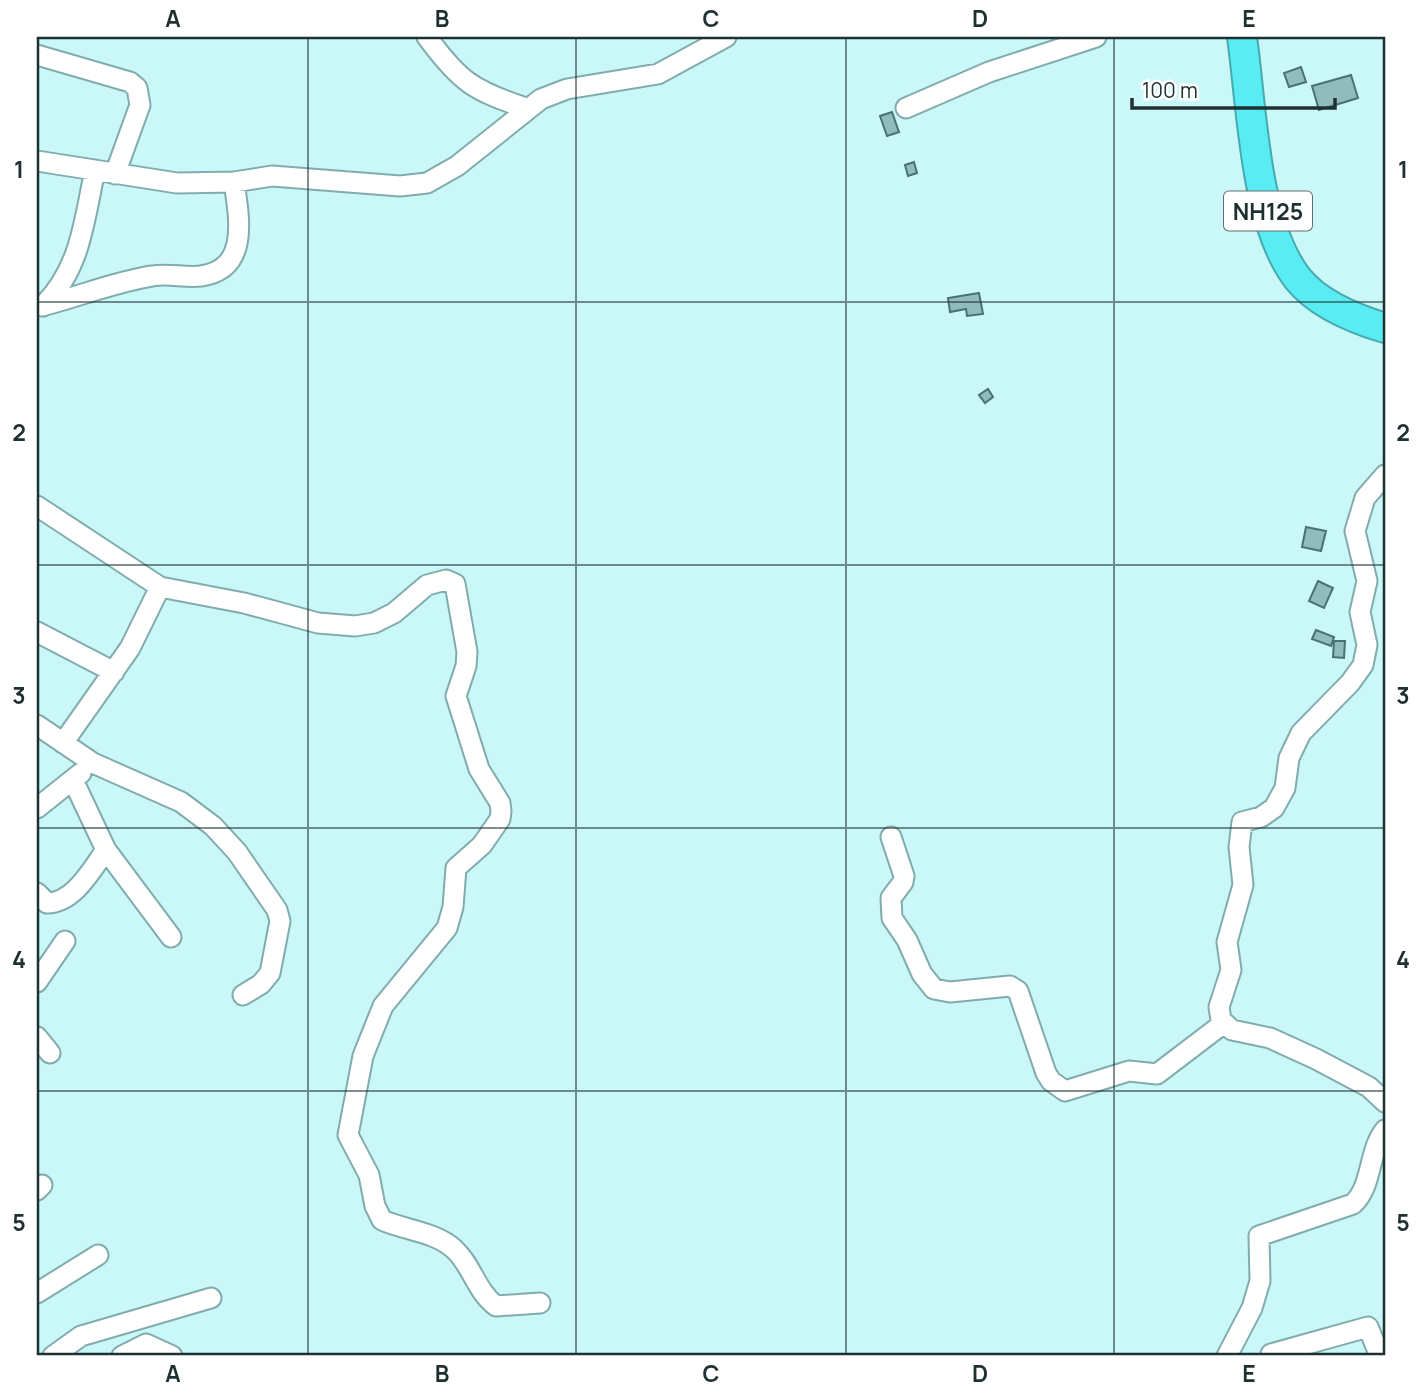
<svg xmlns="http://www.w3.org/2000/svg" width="1422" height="1393" font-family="Manrope,sans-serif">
<rect width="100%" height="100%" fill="#caf7f8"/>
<path fill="#90bcbd" stroke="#497274" stroke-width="2" d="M1301,67L1306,82L1289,87L1284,73Z
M1351,75L1358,98L1319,110L1312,86Z
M892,112L899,132L887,136L880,116Z
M914,162L917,173L908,176L905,165Z
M979,293L983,314L967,316L966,309L950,312L948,298Z
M988,389L993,397L985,403L979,395Z
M1306,527L1326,531L1321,551L1302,547Z
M1318,581L1333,588L1324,608L1309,601Z
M1316,630L1334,637L1331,646L1312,639Z
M1334,641H1345L1344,658L1333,657Z"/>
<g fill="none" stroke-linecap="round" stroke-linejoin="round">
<defs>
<path id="minor" d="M427,37C460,82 474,91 526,108
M37,55L130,82L137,88L140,105L115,174
M906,108L989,72L1096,37
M37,161L177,183L234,182L272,176L400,186L427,183L457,166L541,99L567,89L658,74L726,37
M42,306C77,297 118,281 152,276C168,273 185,278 201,276C250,269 239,217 234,182
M43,306C81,268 84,221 95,170
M1385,475L1365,498L1355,531L1367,581L1360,612L1367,645L1363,665L1350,683L1301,733L1289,758L1285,788L1274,808L1261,817L1242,822L1239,847L1243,885L1227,942L1231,970L1219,1007L1221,1020L1232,1030L1270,1038L1316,1059L1369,1087L1385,1102
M37,506L160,587L244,603L318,623L355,626L374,623L394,613L427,585L446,580L455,584L467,652L466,666L456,696L479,769L500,803L501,811L500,819L482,845L456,868L453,907L447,928L383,1006L363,1056L348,1135L369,1175L375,1206L382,1220C404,1230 436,1232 454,1249C472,1265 476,1291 496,1306L540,1303
M37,632L114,672
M37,725L93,763L181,802L213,826L237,852L277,910L280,921L270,973L261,984L243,995
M63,743L130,648L160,587
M73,780L106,850L171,937
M37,808L81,773
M891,837L904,876L903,882L891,898L892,918L907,940L922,974L934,989L950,992L1010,986L1018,991L1046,1073L1051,1081L1065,1091L1129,1071L1157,1074L1224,1023
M37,893L47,903C74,903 92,869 106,850
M37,982L65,941
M37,1037L50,1053
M37,1190L42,1185
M37,1293L98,1255
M1271,1354L1368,1327L1380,1356
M53,1356L81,1336L211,1298
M122,1356L146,1344L172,1356
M1227,1356L1252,1308L1260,1281L1259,1236L1353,1204C1373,1186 1368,1151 1385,1130"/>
<path id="highway" d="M1242,37C1252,107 1254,223 1298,279C1319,305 1355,319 1385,328"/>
</defs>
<use href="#minor" stroke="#81acad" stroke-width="23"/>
<use href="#highway" stroke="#45abaf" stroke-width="32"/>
<use href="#minor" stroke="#fff" stroke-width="19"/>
<use href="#highway" stroke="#59edf3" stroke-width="28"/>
</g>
<path fill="none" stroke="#1f3031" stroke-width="2" stroke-opacity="0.55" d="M308,37V1356M576,37V1356M846,37V1356M1114,37V1356M37,302H1385M37,565H1385M37,828H1385M37,1091H1385"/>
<g text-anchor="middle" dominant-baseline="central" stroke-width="5" stroke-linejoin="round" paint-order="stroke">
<rect fill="#fff" stroke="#626e6f" stroke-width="2" x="1224" y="191.5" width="88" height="39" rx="5"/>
<g font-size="23" font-weight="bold" fill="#1f3031">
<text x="1268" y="211">NH125</text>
</g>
</g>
<rect width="1422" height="1393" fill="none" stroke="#ffffff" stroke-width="77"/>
<path d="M1132 98v10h203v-10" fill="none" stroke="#1f3031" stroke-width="3.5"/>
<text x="1142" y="98" font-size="21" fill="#1f3031" stroke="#ffffff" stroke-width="5" paint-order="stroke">100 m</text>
<rect x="38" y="38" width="1346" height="1316" fill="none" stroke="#1f3031" stroke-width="2.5"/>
<g font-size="23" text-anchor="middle" font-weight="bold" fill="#1f3031">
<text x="173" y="27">A</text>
<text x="442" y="27">B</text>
<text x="711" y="27">C</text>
<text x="980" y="27">D</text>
<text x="1249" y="27">E</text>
<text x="19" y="178">1</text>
<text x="1403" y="178">1</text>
<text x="19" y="441">2</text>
<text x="1403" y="441">2</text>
<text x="19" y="704">3</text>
<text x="1403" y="704">3</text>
<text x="19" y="968">4</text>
<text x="1403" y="968">4</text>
<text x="19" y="1231">5</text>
<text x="1403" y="1231">5</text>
<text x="173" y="1382">A</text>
<text x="442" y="1382">B</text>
<text x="711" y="1382">C</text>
<text x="980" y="1382">D</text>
<text x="1249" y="1382">E</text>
</g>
</svg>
